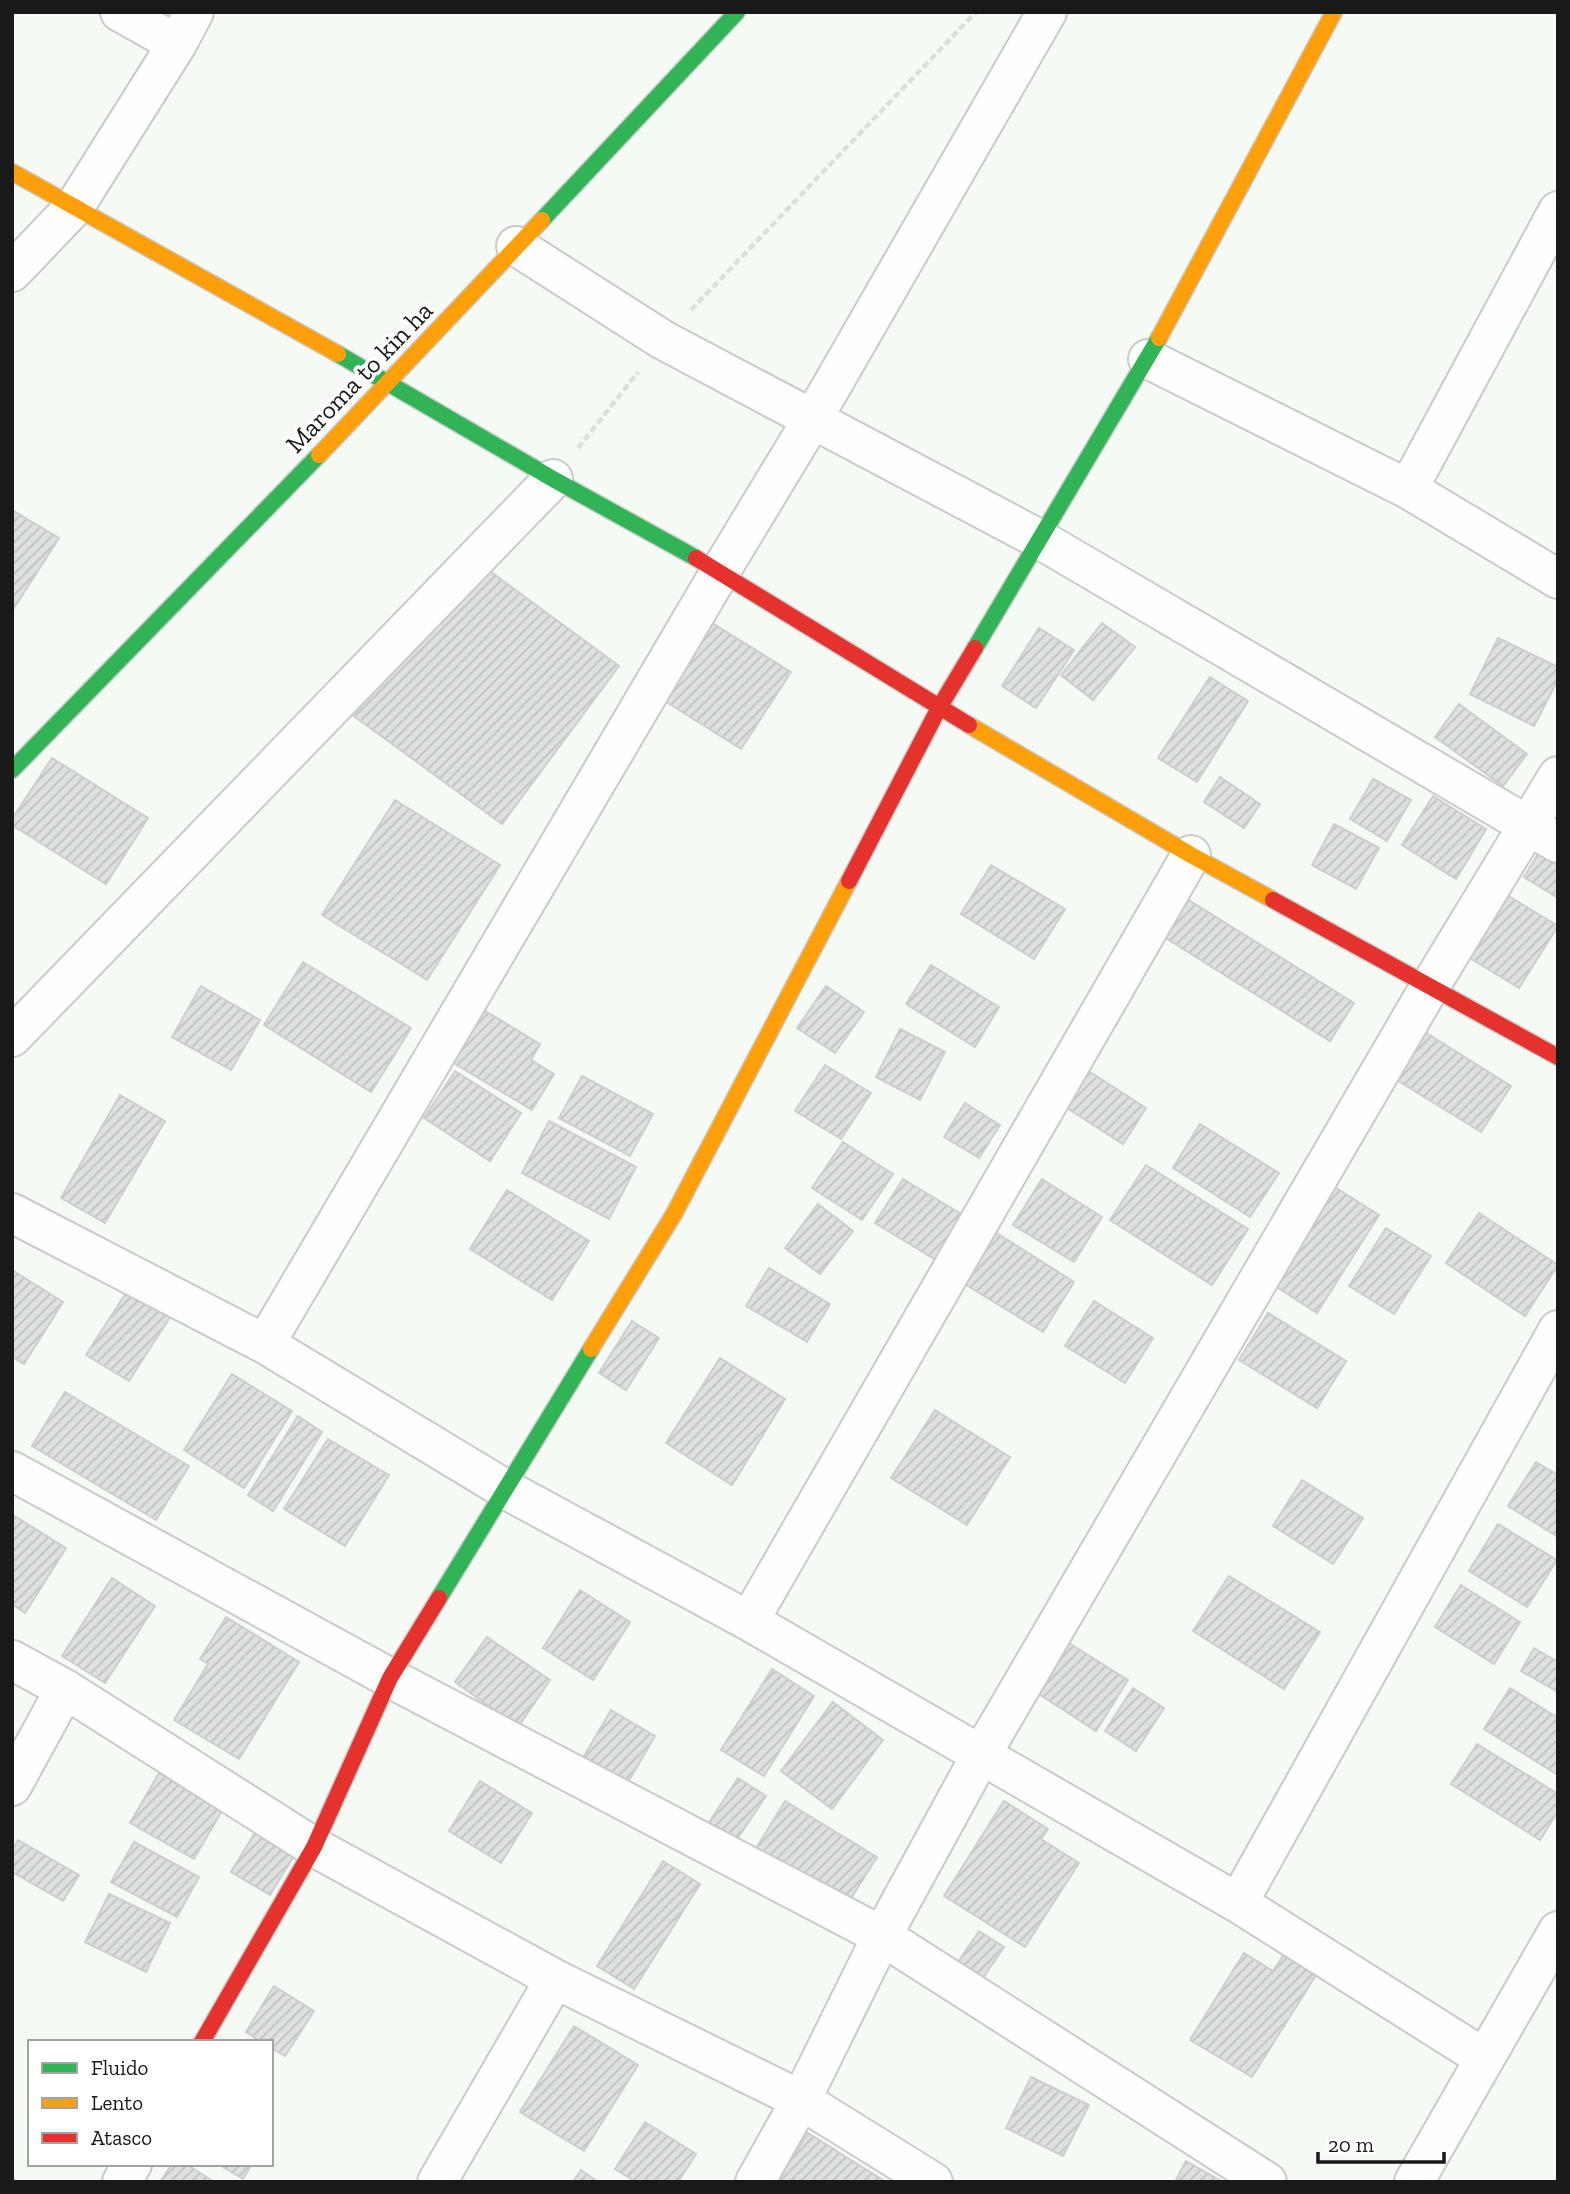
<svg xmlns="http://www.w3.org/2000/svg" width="1570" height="2194" font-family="'Zilla Slab',serif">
<defs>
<pattern id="building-hatch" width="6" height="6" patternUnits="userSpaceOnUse" patternTransform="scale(1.75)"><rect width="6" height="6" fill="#dee2de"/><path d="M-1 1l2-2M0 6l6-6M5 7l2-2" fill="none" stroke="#bec1be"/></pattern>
</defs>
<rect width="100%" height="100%" fill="#f5faf4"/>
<path fill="url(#building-hatch)" stroke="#cccfcb" stroke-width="2" d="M12,510L59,538L14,608L12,607Z
M468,555L619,666L502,824L351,714Z
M709,621L791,672L741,749L660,698Z
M1102,623L1135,647L1093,700L1061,675Z
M1039,628L1074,650L1036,708L1002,686Z
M1498,638L1558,667V680L1534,726L1470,694Z
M1210,677L1248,701L1197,782L1158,758Z
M1459,704L1527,754L1503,786L1435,737Z
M52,758L148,818L106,884L12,825V819Z
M1220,777L1260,804L1244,828L1204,802Z
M1373,779L1411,800L1387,841L1350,819Z
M1433,796L1486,829L1456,879L1402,845Z
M395,800L500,865L427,980L322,915Z
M1334,824L1379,848L1356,889L1312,865Z
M1538,854L1558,866V898L1524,877Z
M991,865L1065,909L1034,959L961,914Z
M1502,892L1558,926L1519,988L1463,954Z
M1179,894L1354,1003L1330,1041L1156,932Z
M303,962L411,1028L371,1092L264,1025Z
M931,965L999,1007L975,1047L906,1004Z
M201,986L260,1020L231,1070L172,1037Z
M826,986L864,1012L835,1053L797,1028Z
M477,1006L540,1044L531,1060L554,1074L532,1110L445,1058Z
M900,1029L945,1052L920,1100L876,1077Z
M1425,1032L1511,1086L1481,1132L1395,1079Z
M825,1065L871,1093L841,1139L795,1111Z
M1087,1070L1146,1108L1123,1144L1064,1106Z
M455,1071L521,1113L490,1161L424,1118Z
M582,1076L653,1114L630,1156L559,1118Z
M120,1095L165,1121L105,1223L61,1198Z
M965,1103L1000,1125L979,1158L944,1137Z
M549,1121L636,1167L609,1219L522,1173Z
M1200,1124L1279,1173L1250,1217L1173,1168Z
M843,1142L893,1174L862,1220L812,1188Z
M1146,1165L1248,1229L1212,1285L1110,1220Z
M903,1179L968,1218L941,1263L875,1223Z
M1042,1179L1102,1217L1074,1262L1013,1225Z
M1330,1184L1379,1215L1317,1313L1269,1282Z
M507,1190L589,1241L552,1300L470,1249Z
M818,1204L853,1231L820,1274L785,1248Z
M1479,1213L1558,1265L1525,1316L1446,1263Z
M1386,1228L1431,1256L1394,1314L1349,1286Z
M995,1232L1074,1282L1043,1332L963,1283Z
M769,1268L830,1304L807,1342L746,1306Z
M12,1270L63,1302L24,1364L12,1357Z
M128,1290L170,1317L129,1381L86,1355Z
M1094,1301L1153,1338L1125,1383L1065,1346Z
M1268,1313L1346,1361L1317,1408L1239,1360Z
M632,1321L659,1338L626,1390L599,1373Z
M720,1358L785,1399L732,1485L666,1443Z
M232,1374L292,1411L244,1488L184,1450Z
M65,1392L189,1466L156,1520L32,1446Z
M935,1410L1010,1457L967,1525L891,1478Z
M298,1416L322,1432L273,1511L248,1495Z
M328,1439L389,1475L345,1546L284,1509Z
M1536,1462L1558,1475V1537L1508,1506Z
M1302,1480L1363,1518L1333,1564L1273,1526Z
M13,1515L66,1548L25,1613L12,1604Z
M1498,1524L1557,1560L1527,1607L1469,1571Z
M1229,1576L1320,1632L1284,1689L1193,1631Z
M112,1578L155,1606L105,1683L62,1656Z
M1461,1585L1520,1622L1494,1664L1435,1627Z
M580,1590L630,1622L593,1680L543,1648Z
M226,1617L299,1662L239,1759L174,1720L208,1664L200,1659Z
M487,1637L550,1680L518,1727L455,1682Z
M1064,1640L1128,1680L1096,1731L1031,1689Z
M1534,1648L1558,1662V1692L1521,1671Z
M772,1669L814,1696L764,1776L721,1750Z
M1133,1688L1164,1708L1136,1751L1105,1731Z
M1510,1688L1558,1718V1775L1484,1729Z
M833,1702L883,1740L832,1809L781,1771Z
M611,1710L655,1736L624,1789L580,1763Z
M1477,1744L1558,1794V1811L1540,1840L1451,1784Z
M159,1773L223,1809L194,1859L130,1823Z
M738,1778L766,1796L733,1845L706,1827Z
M480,1781L532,1813L501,1863L449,1831Z
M785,1801L877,1857L846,1906L755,1850Z
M1004,1801L1048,1829L1041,1839L1079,1863L1025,1947L944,1896Z
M259,1826L298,1849L270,1895L231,1872Z
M18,1840L79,1875L63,1901L12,1872V1851Z
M134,1842L199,1877L177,1917L111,1882Z
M663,1861L700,1884L634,1989L597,1966Z
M109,1894L170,1923L146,1972L85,1942Z
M979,1931L1004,1947L979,1984L954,1968Z
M1244,1953L1273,1971L1284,1954L1316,1975L1252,2077L1190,2040Z
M274,1986L314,2011L285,2056L271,2048V2042H261L246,2032Z
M574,2026L638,2065L584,2151L520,2112Z
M1031,2077L1089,2105L1063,2156L1006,2128Z
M645,2122L696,2154L678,2182H636L615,2169Z
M808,2133L886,2182H777Z
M1186,2161L1223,2182H1175Z
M172,2164H186L214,2182H160Z
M218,2164H252L243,2179Z
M581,2170L598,2182H573Z"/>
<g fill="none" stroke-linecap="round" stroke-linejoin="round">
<defs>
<path id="street" d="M120,12L177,44
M516,246L663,340L1041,540L1558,843
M12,272L75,206L177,44L194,12
M1148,359L1408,489L1558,579
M1408,489L1558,211
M12,1037L553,479
M12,1213L265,1344L505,1489L749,1621L1238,1903L1484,2058
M265,1344L720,572L812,420L1047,12
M12,1471L390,1678L882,1936L1267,2182
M749,1621L1191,855
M12,1660L65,1689L314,1847L555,1979L801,2100L933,2182
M12,1786L65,1689
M1238,1903L1558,1330
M122,2182L132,2164
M437,2182L555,1979
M755,2182L801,2100L882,1936L981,1755L1429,988L1558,776
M1414,2182L1558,1931"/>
<path id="fast" d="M542,220L737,12
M338,354L553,479L696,558
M975,648L1159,338
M12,770L319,455
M439,1598L591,1349"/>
<path id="slow" d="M12,172L338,354
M1159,338L1334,12
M319,455L542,220
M969,725L1191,855L1273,900
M591,1349L674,1214L849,881"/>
<path id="jam" d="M696,558L969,725
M849,881L939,708L975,648
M1273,900L1558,1057
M202,2042L314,1847L390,1678L439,1598"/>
</defs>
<use href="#street" stroke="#c8ccc8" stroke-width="42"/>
<use href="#fast" stroke="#c8ccc8" stroke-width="19"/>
<use href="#slow" stroke="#c8ccc8" stroke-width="19"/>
<use href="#jam" stroke="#c8ccc8" stroke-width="19"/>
<path stroke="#dddfdd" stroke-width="4.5" stroke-dasharray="7 3.5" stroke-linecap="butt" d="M691,310L976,12
M578,448L638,372"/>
<use href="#street" stroke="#fefefd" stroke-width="38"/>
<use href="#fast" stroke="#30b455" stroke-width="16"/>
<use href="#slow" stroke="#ff9f0a" stroke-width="16"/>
<use href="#jam" stroke="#e5322d" stroke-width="16"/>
</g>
<g text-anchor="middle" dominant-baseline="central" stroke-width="7" stroke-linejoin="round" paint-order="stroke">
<g font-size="26" fill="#171a17" stroke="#fff">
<text transform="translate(359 377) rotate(-46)">Maroma to kin ha</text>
</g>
</g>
<rect width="1570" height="2194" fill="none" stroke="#171a17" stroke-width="28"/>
<rect x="28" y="2040" width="245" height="126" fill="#ffffff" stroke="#a2a3a2" stroke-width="2"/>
<rect x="42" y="2063" width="35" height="10" fill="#30b455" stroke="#a2a3a2" stroke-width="2"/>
<text x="91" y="2075" font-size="21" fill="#171a17">Fluido</text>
<rect x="42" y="2098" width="35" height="10" fill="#ff9f0a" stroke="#a2a3a2" stroke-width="2"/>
<text x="91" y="2110" font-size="21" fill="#171a17">Lento</text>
<rect x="42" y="2133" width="35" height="10" fill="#e5322d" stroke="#a2a3a2" stroke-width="2"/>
<text x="91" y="2145" font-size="21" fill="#171a17">Atasco</text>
<path d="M1318 2152v10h126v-10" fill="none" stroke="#171a17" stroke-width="3.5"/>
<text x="1328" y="2152" font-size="21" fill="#171a17" stroke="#ffffff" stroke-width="5" paint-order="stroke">20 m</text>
</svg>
